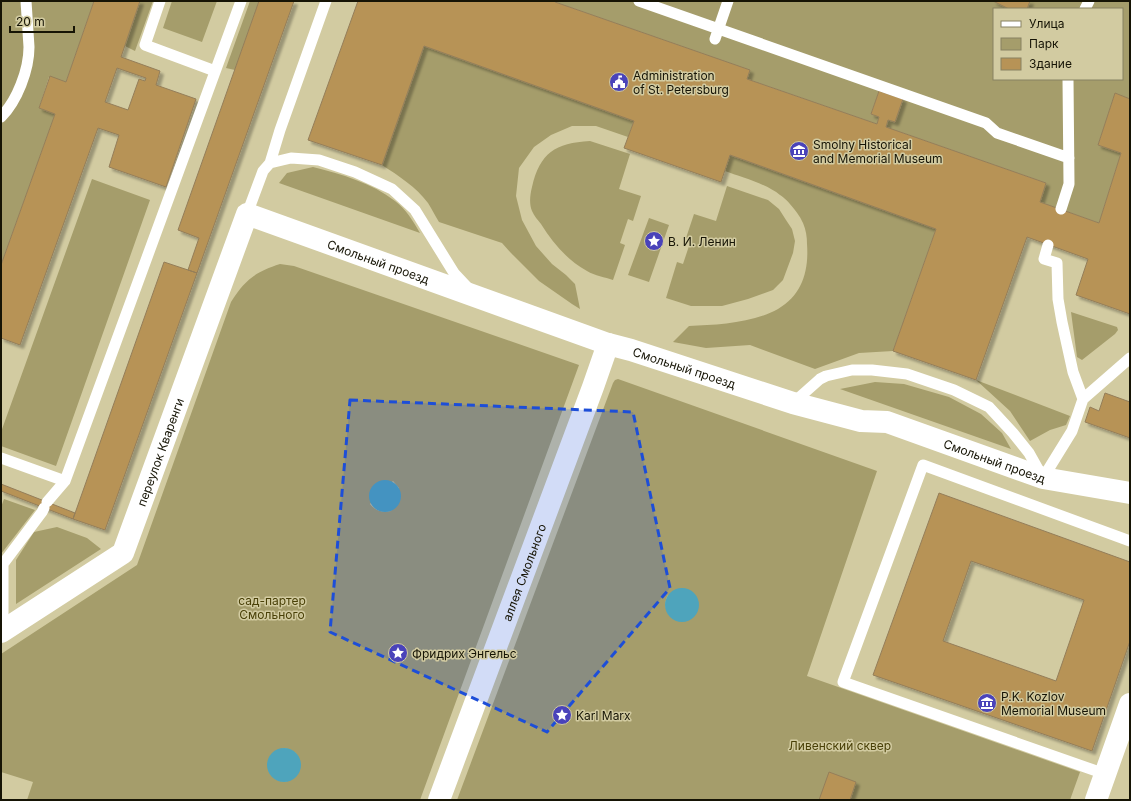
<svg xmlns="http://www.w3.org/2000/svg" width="1131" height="801" font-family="Inter,sans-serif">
<defs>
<filter id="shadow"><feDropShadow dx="3.5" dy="3.5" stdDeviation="1" flood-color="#0004"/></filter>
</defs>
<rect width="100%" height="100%" fill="#d2cba1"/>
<path fill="#a59d6b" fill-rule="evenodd" d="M1,1H94L66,82L49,77L39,108L55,114L1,265Z
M140,1H153L135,51L125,46Z
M172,1H217L202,42L163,28Z
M250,1H259L235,70L226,68Z
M556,1H1130V99L1115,94L1098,145L1121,153L1099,223L1040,202L1046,183L886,127L888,120L895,122L903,100L879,91L871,114L879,117L877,124L747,79L749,70L555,2ZM994,9H1122V79H994Z
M424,46L634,121L628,137L596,126H572L551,135L534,147L519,168L516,196L522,220L536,246L552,264L566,275L575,284L580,309L572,304L539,281L511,253L502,243L439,222C435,216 432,209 428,203C416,187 399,176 382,165Z
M590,141L630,154L619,189L641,196L633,221L628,219L620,243L625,245L613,280C605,277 595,276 587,271C567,260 553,243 541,224C538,220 534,216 532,211C529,204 530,195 532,187C540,153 555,143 590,141Z
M730,155L936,229L893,351L859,353L815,369L750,345L706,348L673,342L689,326C717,325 753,323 778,309C802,295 809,271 807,244C807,237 806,230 803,223C800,215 788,200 780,195C767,184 741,177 725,171Z
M313,167C341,174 372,183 395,201C406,209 413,221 420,233L279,183L287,173Z
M92,179L150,200L56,466L1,446V432Z
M727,186L768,200L779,209L786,220L792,229L795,241L793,253L783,280L773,290L748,299L722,306H691L666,298L677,262L683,264L691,240L686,238L694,214L716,221Z
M649,218L669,225L649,282L628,275Z
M280,264L294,266L579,365L420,800H27L33,782L1,772V654L137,565L231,302C245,280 255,272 280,264ZM393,481L399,488L391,511C382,513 376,511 370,504ZM283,748C291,749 298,752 299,760C304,783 275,790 268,769Z
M1071,312L1117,327L1118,330L1115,334L1082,360L1077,357Z
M618,379L877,471L807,676L1080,772L1070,800H457L613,383L615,380ZM668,595L683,621C669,621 661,607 668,595Z
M976,380L1070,416L1066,425L1050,430L1030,441L1010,411Z
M875,382L904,384L949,397L981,414L1002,433L1011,449L840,389Z
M4,499L35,510L1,554V507Z
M57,527L87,538L101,549L16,604V560L34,532Z"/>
<path fill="#4ea4bc" d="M369 496a16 16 0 1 1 32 0a16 16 0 1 1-32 0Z
M665 605a17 17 0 1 1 34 0a17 17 0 1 1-34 0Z
M267 765a17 17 0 1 1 34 0a17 17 0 1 1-34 0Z"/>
<path fill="#b79356" stroke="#947e5a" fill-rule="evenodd" filter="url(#shadow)" d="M94,1H140L121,57L160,71L156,85L196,99L166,187L109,167L119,135L98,128L20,345L1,338V265L55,114L39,108L50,76L66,82ZM117,68L146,78L145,81L139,79L128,110L105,102Z
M259,1H294L197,273L188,270L199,238L178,230Z
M358,1H556L555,2L750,70L747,79L877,124L879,117L871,114L879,91L903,99L895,122L888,120L886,127L1046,183L1040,202L1099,223L1121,153L1098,145L1115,93L1130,99V314L1076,295L1088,259L1027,237L976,380L893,351L936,229L730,155L721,182L624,148L634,121L424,46L382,165L308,140Z
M993,1H1030L1027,9H1009Z
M164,262L197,273L105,530L73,519Z
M1105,393L1130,402V438L1085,422L1090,407L1099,411Z
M1,484L75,513L73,519L1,491Z
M939,493L1130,562V641L1092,751L873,675ZM971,561L1084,600L1056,681L943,641Z
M829,772L856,782L850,800H819Z"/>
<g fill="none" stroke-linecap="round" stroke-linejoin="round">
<path stroke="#fff" stroke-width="11" d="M160,1L145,45L215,71
M639,1L986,123L997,133L1069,158
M1085,9L1089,1
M715,39L728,1
M1,117C17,101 29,70 29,47C28,32 27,16 26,1
M270,163L280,130L326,1
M1061,209L1069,184L1068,79
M247,214L263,171L270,163L291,158L319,160L355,172L392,189L415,210L454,273L469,289
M1048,245L1044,259L1057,263L1058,299L1062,322L1073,372L1083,399
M793,403L820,379L826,376L852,370H872L907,374L954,390L989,407L1013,433L1029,453L1043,478L1072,431L1083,399L1130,358
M1,458L65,481
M47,502L65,481L241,1
M3,631V564L42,512L44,508
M1105,774L843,682L923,465L1130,541"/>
<g stroke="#fff" stroke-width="22">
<path id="s1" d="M1,632L123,553L247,214L608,344L631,350L793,403L861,421L887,422L1043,478L1130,493"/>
<path id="s2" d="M439,800L593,387L608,344"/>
<path d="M1096,800L1130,704"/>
</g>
</g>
<path fill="#1d4ed8" fill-opacity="0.2" stroke="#1d4ed8" stroke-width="3" stroke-dasharray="8 5" stroke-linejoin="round" d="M350,400L633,412L670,588L547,732L330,632Z"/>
<defs>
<symbol id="civic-disc" viewBox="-11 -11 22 22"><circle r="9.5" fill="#4a43ba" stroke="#d2cba1"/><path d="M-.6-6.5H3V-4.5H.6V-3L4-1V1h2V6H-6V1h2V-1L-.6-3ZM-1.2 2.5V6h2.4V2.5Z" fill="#fff"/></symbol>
<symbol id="museum-disc" viewBox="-11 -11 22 22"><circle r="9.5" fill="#4a43ba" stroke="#d2cba1"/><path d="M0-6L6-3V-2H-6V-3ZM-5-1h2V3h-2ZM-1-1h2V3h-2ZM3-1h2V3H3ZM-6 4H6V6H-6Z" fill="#fff"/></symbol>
<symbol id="sight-disc" viewBox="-11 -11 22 22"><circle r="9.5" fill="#4a43ba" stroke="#d2cba1"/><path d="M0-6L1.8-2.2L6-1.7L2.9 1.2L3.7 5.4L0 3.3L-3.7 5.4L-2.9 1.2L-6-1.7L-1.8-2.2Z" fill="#fff"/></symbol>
</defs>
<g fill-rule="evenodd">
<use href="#civic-disc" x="608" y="71" width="22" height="22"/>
<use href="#museum-disc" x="788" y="140" width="22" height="22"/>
<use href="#sight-disc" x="643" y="230" width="22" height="22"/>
<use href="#sight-disc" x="387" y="642" width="22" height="22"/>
<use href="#museum-disc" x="976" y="692" width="22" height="22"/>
<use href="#sight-disc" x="551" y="704" width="22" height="22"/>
</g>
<g text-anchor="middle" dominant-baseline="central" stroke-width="3" stroke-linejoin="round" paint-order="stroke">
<g font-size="12" fill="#161405" stroke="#d2cba1" text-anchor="start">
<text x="633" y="75">Administration<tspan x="633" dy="14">of St. Petersburg</tspan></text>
<text x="813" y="144">Smolny Historical<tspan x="813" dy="14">and Memorial Museum</tspan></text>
<text x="668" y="241">В. И. Ленин</text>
<text x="412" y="653">Фридрих Энгельс</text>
<text x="1001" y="696">P.K. Kozlov<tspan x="1001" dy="14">Memorial Museum</tspan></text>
<text x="576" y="715">Karl Marx</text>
</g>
<g font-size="12" fill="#161405" stroke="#d2cba1">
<text stroke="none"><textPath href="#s1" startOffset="646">Смольный проезд</textPath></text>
<text stroke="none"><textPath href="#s1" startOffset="970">Смольный проезд</textPath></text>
<text stroke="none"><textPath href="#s1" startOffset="253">переулок Кваренги</textPath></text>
<text stroke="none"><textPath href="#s1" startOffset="1295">Смольный проезд</textPath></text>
<text stroke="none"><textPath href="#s2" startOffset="243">аллея Смольного</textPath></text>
</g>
<g font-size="12" fill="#494007" stroke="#d2cba1">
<text x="272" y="600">сад-партер<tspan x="272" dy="14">Смольного</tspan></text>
<text x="840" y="745">Ливенский сквер</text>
</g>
</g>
<rect width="1131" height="801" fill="none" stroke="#161405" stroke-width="4"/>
<rect x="993" y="8" width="130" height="72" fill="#d2cba1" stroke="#878263"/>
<rect x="1001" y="21" width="20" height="6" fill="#ffffff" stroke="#878263"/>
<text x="1029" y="28" font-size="12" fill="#161405">Улица</text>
<rect x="1001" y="38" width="20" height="12" fill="#a59d6b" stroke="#878263"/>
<text x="1029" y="48" font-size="12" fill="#161405">Парк</text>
<rect x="1001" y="58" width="20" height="12" fill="#b79356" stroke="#878263"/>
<text x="1029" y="68" font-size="12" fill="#161405">Здание</text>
<path d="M10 26v6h64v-6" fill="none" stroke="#161405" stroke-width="2"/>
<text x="16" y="26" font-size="12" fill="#161405" stroke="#d2cba1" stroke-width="3" paint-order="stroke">20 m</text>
</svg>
